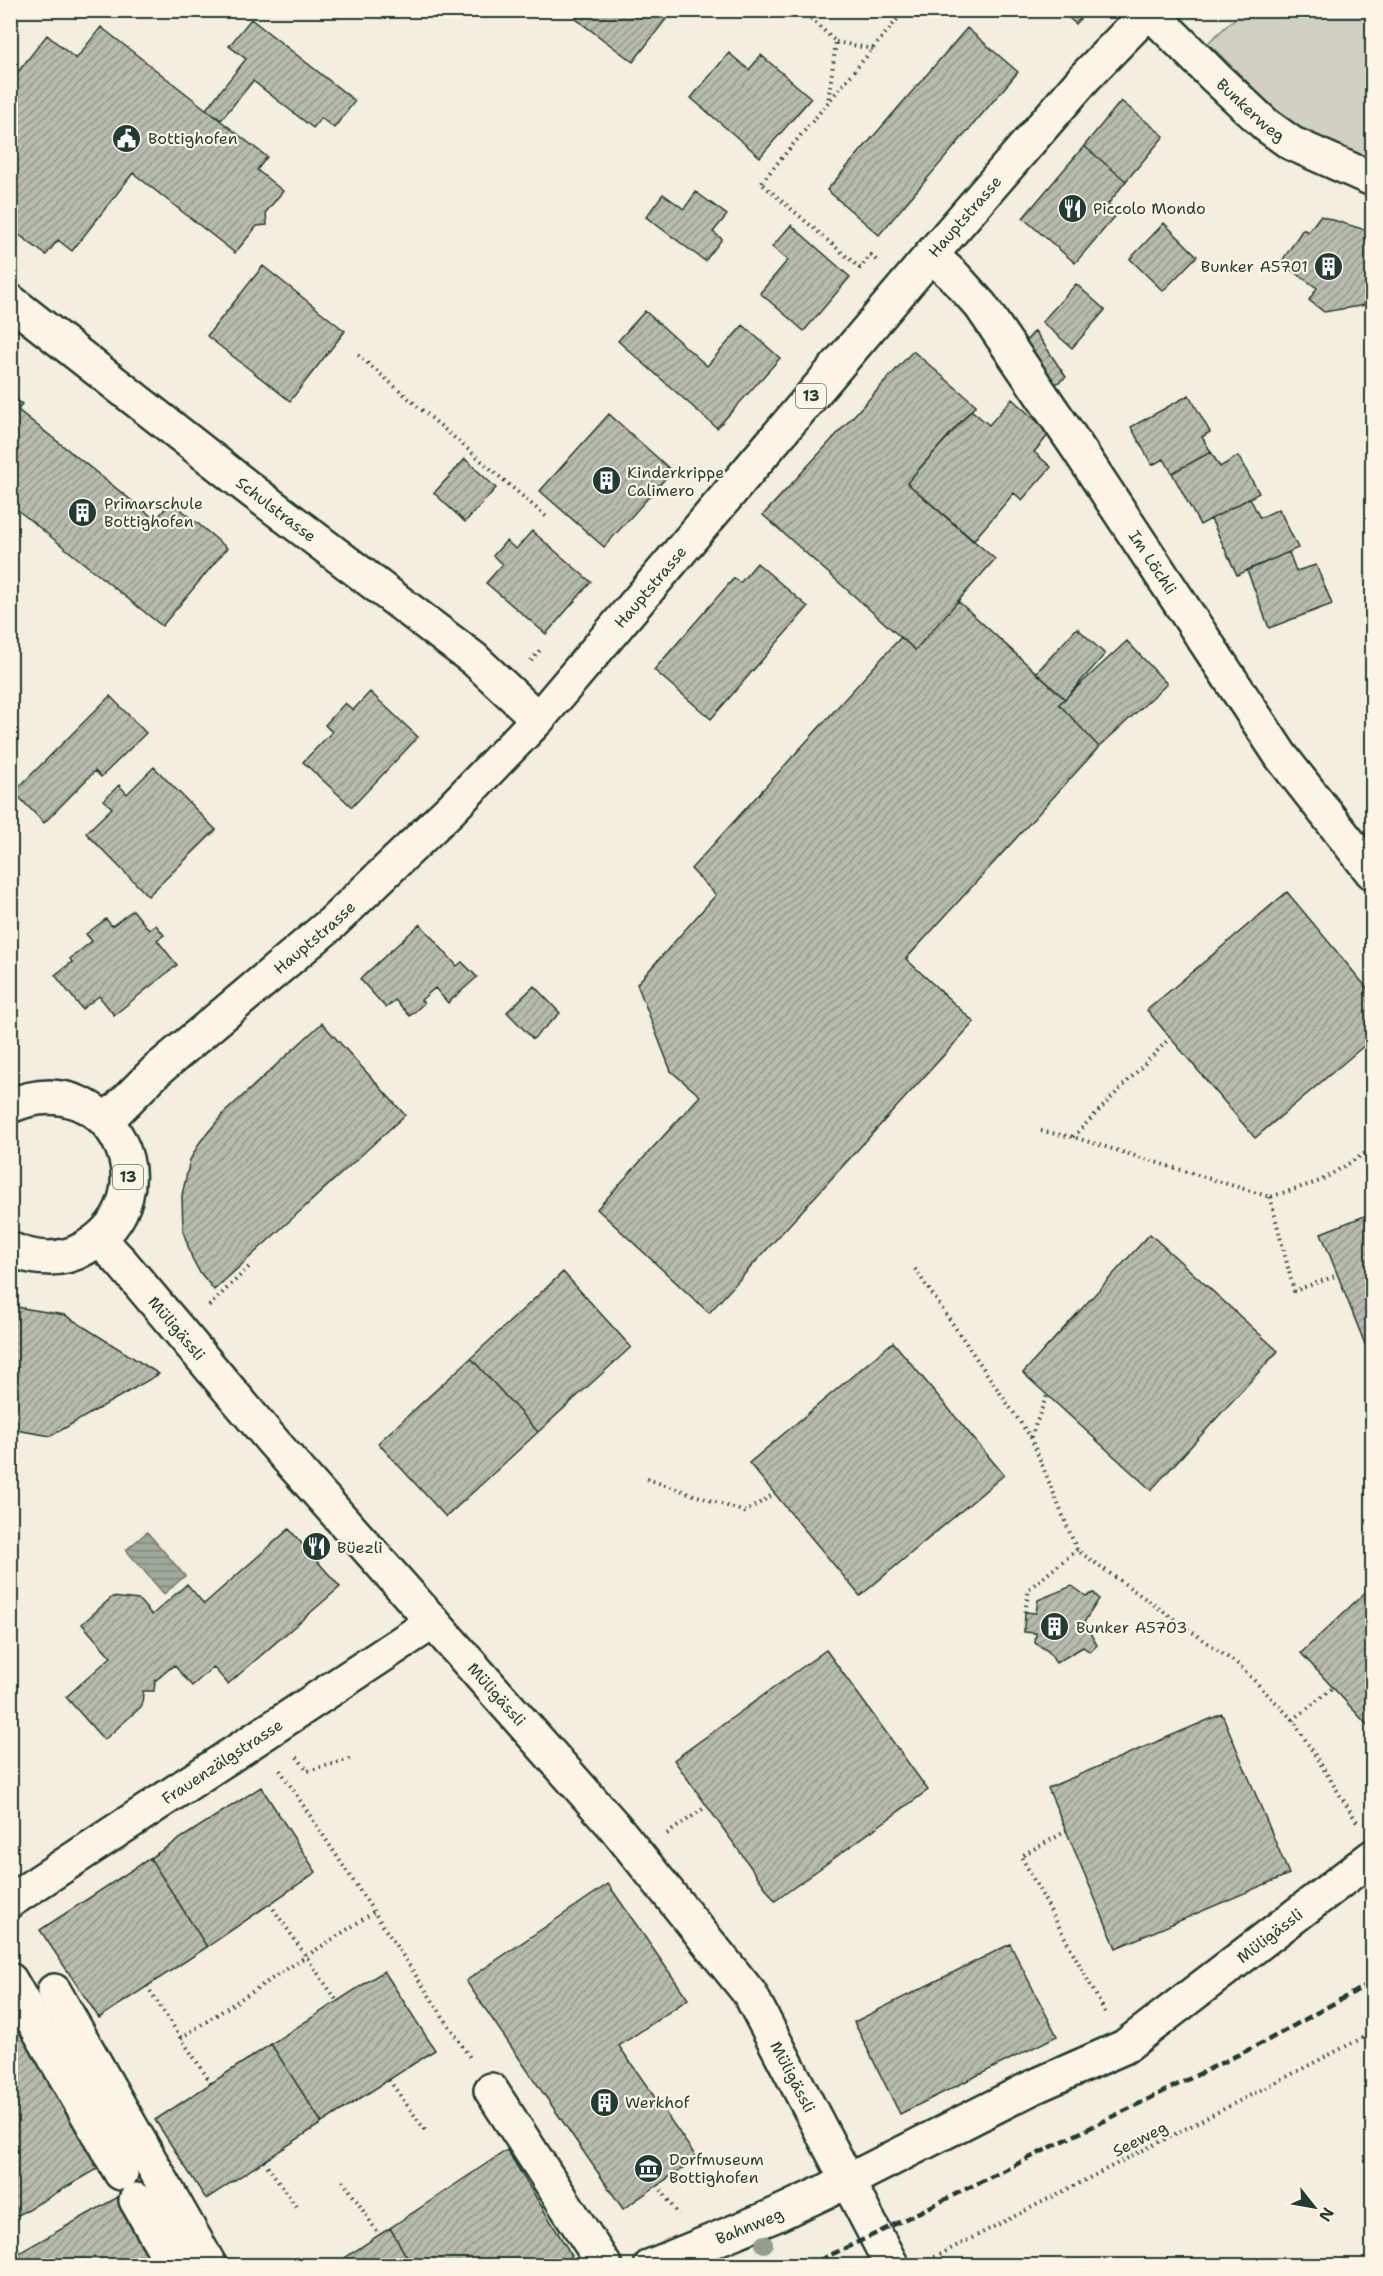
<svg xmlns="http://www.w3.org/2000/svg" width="1383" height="2276" font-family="'Shantell Sans',sans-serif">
<defs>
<pattern id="water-rules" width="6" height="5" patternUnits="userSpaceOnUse" patternTransform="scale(1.5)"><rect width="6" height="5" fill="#a0a89b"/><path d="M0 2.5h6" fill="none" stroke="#828a7f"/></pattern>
<pattern id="building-hatch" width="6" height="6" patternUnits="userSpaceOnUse" patternTransform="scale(1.5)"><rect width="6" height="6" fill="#b8bcae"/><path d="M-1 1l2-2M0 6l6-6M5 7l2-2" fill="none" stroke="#959a8e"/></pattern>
</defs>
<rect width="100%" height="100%" fill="#f3eede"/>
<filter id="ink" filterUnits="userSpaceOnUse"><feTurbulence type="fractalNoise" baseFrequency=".0167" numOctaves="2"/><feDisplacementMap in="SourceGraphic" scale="12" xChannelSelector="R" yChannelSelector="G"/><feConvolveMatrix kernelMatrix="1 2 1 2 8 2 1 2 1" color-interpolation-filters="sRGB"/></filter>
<g filter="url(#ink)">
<path fill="#d0d1c2" stroke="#78877b" stroke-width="1.5" d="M1243,11H1372V166L1294,128L1208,43Z"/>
<path fill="url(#water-rules)" stroke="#6c7d72" stroke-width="1.5" d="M147,1532L185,1576L164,1594L126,1550Z"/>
<path fill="url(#building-hatch)" stroke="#1f3d34" stroke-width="1.5" d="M582,10H673L633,62L576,19Z
M1059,10H1087L1076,24Z
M251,19L355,101L334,128L321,118L313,128L253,81L221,120L206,109L246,59L229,46Z
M101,27L267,157L257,170L283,191L266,212L267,225L257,226L235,253L133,173L72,251L58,240L46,255L10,228V82L47,35L76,59Z
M967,28L1018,72L879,235L827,190Z
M729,53L749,70L761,55L811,98L760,157L691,98Z
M1121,101L1164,136L1126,181L1084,146Z
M1084,146L1126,181L1108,204L1118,213L1075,263L1023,218Z
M696,192L727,215L713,232L722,239L705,261L646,217L663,194L684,209Z
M1320,216L1372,232V310L1365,305L1324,312L1309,300L1317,288L1287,267L1286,264L1282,261L1303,229L1308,232Z
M1164,223L1197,256L1163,291L1130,259Z
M791,225L850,277L804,331L760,293L788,260L772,247Z
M263,266L345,331L290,401L207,336Z
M1076,284L1105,310L1072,348L1042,322Z
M645,311L707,366L743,325L780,358L717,428L618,341Z
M1035,331L1066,377L1053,386L1024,343Z
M913,351L976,405L907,483L995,559L915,650L763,515Z
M10,395L22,404L18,410L156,520L171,501L227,548L162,626L10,504Z
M1189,395L1210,432L1202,437L1211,452L1172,473L1164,459L1152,465L1131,427Z
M1012,399L1050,433L1034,452L1051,467L1022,500L1014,493L973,541L907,483L971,410L989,425Z
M609,414L672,471L604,547L540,491Z
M1211,452L1220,467L1238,456L1259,493L1200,525L1172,473Z
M465,459L496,488L465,522L434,493Z
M1250,498L1260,518L1279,509L1298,548L1237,575L1211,519Z
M532,531L591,582L546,634L486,583L503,564L493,556L506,541L516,549Z
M1289,552L1296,571L1316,565L1332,604L1269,628L1247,570Z
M757,563L808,607L711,719L654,670L734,578L740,583Z
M958,601L1065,699L1059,704L1099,747L906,959L974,1022L709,1313L597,1209L700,1096L671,1071L637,984L716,895L691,869L901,637L915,650Z
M1077,628L1105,654L1065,699L1036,673Z
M1127,641L1167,684L1099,747L1059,704Z
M370,692L418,737L352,807L303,762L332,732L325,725L345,703L353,710Z
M110,696L146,733L101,777L95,771L44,823L14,792Z
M154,767L216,830L148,896L86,833L112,808L104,800L119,785L127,794Z
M1287,892L1372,994V1039L1255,1138L1147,1010Z
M133,910L149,930L156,925L164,935L157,940L177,965L114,1015L99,996L82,1009L55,975L72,962L70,959L92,941L86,934L106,919L112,926Z
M420,924L457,966L462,962L477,977L448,1003L435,988L421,1000L424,1003L410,1016L395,1000L386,1008L360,979Z
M534,986L560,1013L533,1039L507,1012Z
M322,1023L405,1115L214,1290L199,1271L192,1258L183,1231L182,1195L190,1160L200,1142L224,1113Z
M1372,1213V1362L1321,1233Z
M1150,1234L1278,1351L1151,1490L1023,1373Z
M563,1272L631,1347L538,1432L471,1358Z
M10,1306L65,1315L159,1374L51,1436L10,1429Z
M893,1342L1004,1475L860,1596L749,1463Z
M471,1358L538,1432L446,1517L378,1443Z
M289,1529L340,1587L228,1684L213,1667L192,1686L174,1665L155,1681L154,1691H143L142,1706L104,1740L66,1697L111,1657L82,1624L112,1597L139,1600L152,1615L187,1584L204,1604Z
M1072,1586L1086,1596L1094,1593L1099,1599L1084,1622L1097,1645L1090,1652L1083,1647L1056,1663L1048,1651L1035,1643L1036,1633L1024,1632L1025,1612L1036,1613L1038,1600Z
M1372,1586V1730L1301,1653Z
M826,1650L928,1790L775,1901L674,1760Z
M1222,1714L1289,1874L1116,1948L1048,1788Z
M261,1787L316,1872L207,1947L150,1858Z
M150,1858L207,1947L99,2018L40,1930Z
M608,1884L688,1999L619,2046L697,2158L623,2209L466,1981Z
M1010,1944L1057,2036L900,2114L854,2022Z
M384,1971L435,2050L322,2123L271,2044Z
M10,2005L101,2167L10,2220Z
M271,2044L322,2123L206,2199L155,2120Z
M507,2150L572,2256L548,2266H412L390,2228Z
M118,2197L156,2266H13L10,2258Z
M390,2228L412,2266H333L379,2235Z"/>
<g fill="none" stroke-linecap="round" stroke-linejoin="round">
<defs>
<g id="minor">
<path id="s1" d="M1149,11L1215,77L1266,125L1291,143L1372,179"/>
<path id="s2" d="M931,255L955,277L981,306L1077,447L1281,756L1372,872"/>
<path id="s3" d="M10,301L251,490L474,659L538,719"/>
<path id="s4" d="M100,1240L122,1263L275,1444L614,1826L750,1994L892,2266"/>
<path id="s5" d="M10,1901L433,1622"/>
<path d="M10,1980L121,2173"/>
<path d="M54,1991L210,2266"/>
<path d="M491,2090L605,2266"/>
<path d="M136,2200L174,2266"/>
<path id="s6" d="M651,2266L773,2216L848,2181L1033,2087L1124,2047L1372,1857"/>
</g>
<g id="major">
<path d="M10,1106C110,1062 176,1195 85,1248C62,1262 34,1260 10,1249"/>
<path id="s7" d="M106,1121L156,1071L332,923L451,809L538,719L931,255L1086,76L1150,10"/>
</g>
</defs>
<use href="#minor" stroke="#1f3d34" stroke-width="38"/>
<use href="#major" stroke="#1f3d34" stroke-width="38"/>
<path stroke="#1f3d34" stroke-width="4" stroke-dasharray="1.5 4.5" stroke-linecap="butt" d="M802,10L836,42L828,102
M836,42L873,49
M876,260L871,255L860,268L761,183L905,10
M358,355L549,519
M531,661L540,650
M1041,1131L1073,1137L1270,1197L1320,1181L1372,1149
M1073,1137L1170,1038
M1270,1197L1294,1291L1338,1275
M915,1269L1031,1438L1077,1550L1240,1666L1293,1720L1357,1822
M209,1306L251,1265
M1031,1437L1047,1395
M647,1479L745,1512L774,1494
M1025,1612L1029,1589L1077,1550
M1293,1720L1333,1688
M297,1757L308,1771L353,1758
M280,1770L471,2059
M1067,1831L1021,1856L1105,2012
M667,1834L707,1806
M270,1904L337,2001
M147,1986L181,2038
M389,2080L425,2130
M211,2083L181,2038L374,1912
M264,2161L297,2208
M343,2180L379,2235
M658,2185L678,2215
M929,2260L1372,2033"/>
<use href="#minor" stroke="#fcf5e5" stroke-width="33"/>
<use href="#major" stroke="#fcf5e5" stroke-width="33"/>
<path stroke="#1f3d34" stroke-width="4.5" stroke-dasharray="9 4.5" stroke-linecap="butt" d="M807,2266L875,2234L1268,2040L1372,1982"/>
</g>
<circle fill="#929d90" cx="764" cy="2244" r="9"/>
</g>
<defs>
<symbol id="civic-disc" viewBox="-11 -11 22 22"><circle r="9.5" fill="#1f3d34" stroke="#fcf5e5"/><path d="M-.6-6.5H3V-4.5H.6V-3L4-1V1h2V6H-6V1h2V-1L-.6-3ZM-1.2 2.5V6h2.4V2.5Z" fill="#fff"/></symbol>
<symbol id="restaurant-disc" viewBox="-11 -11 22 22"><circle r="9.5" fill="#1f3d34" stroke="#fcf5e5"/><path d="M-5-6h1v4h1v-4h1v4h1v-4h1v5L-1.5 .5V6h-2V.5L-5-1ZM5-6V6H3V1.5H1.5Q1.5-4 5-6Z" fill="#fff"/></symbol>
<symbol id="building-disc" viewBox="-11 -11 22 22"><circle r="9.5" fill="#1f3d34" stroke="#fcf5e5"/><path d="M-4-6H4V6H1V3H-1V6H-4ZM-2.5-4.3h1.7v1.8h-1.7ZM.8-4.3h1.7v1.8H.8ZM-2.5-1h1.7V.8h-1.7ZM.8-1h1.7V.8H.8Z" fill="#fff"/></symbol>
<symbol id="museum-disc" viewBox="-11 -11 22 22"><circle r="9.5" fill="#1f3d34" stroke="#fcf5e5"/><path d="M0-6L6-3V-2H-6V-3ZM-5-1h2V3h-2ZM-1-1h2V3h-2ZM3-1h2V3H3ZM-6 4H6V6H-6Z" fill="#fff"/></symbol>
</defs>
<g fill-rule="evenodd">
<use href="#civic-disc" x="110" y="122" width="33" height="33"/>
<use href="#restaurant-disc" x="1056" y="192" width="33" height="33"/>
<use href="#building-disc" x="1312" y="250" width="33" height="33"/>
<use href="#building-disc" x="590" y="464" width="33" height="33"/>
<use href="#building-disc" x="66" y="496" width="33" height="33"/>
<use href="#restaurant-disc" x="300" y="1530" width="33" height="33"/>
<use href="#building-disc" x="1038" y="1610" width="33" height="33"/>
<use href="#building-disc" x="588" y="2086" width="33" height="33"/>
<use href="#museum-disc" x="632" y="2152" width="33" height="33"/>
</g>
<g text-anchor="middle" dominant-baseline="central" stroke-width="4.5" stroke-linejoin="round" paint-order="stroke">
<g fill="#fcf5e5" stroke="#617469" stroke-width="1.5">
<rect x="796" y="384" width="30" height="24" rx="4.5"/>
<rect x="113" y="1165" width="30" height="24" rx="4.5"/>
</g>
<g font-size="15" font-weight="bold" fill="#1f3d34">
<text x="811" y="396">13</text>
<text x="128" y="1177">13</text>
</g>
<g font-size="16" fill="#1f3d34" stroke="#fcf5e5">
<text stroke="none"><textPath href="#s1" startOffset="142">Bunkerweg</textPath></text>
<text stroke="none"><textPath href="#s7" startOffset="1250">Hauptstrasse</textPath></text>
<text stroke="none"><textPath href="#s3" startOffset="338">Schulstrasse</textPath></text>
<text stroke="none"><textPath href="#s2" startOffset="380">Im Löchli</textPath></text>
<text stroke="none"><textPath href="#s7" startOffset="764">Hauptstrasse</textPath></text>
<text stroke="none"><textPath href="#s7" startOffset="278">Hauptstrasse</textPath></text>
<text stroke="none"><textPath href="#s4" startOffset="117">Müligässli</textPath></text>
<text stroke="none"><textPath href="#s4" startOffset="603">Müligässli</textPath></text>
<text stroke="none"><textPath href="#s5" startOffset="254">Frauenzälgstrasse</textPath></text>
<text stroke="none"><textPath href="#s6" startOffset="705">Müligässli</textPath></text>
<text stroke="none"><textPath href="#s4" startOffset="1089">Müligässli</textPath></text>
<text transform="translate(1140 2139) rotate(-27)">Seeweg</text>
<text stroke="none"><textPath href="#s6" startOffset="106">Bahnweg</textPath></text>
</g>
<g font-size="16" fill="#1f3d34" stroke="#fcf5e5" text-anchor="start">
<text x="148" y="138">Bottighofen</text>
<text x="1093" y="208">Piccolo Mondo</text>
<text x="1308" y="266" text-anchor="end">Bunker A5701</text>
<text x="627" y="472">Kinderkrippe<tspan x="627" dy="18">Calimero</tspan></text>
<text x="104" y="503">Primarschule<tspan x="104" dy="18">Bottighofen</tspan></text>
<text x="337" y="1547">Büezli</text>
<text x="1076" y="1627">Bunker A5703</text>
<text x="625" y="2102">Werkhof</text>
<text x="669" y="2159">Dorfmuseum<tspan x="669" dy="18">Bottighofen</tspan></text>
</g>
</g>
<rect width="1383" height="2276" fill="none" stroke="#fcf5e5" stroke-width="36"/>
<rect x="18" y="18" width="1347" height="2240" fill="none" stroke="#1f3d34" stroke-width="2" filter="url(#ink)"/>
<g transform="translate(1314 2207) rotate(121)" stroke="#fcf5e5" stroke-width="4.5" paint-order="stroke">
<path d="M0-4.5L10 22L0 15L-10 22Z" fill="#1f3d34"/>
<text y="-9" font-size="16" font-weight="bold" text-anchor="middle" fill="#1f3d34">N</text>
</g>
</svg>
